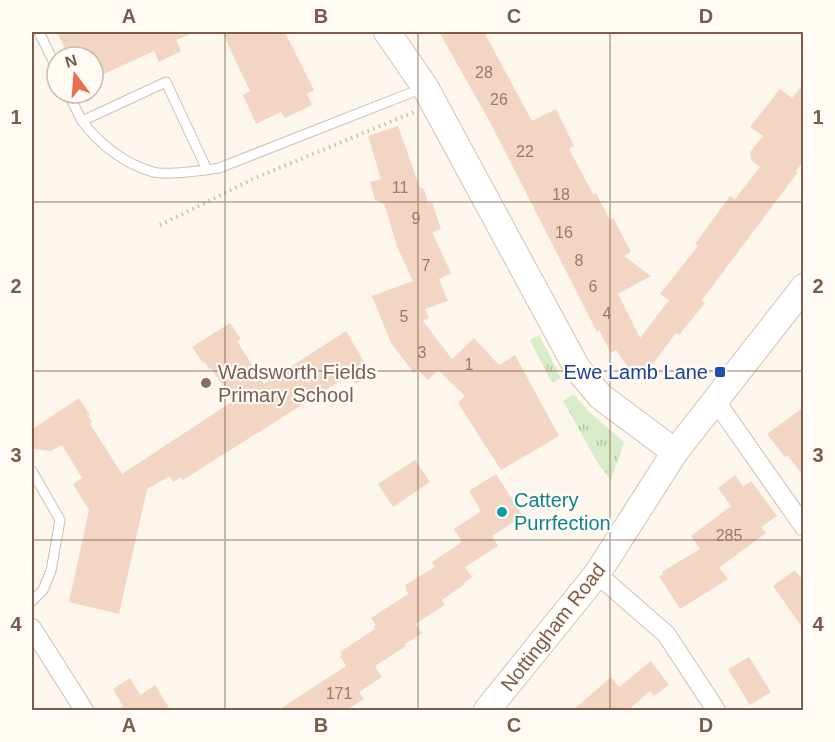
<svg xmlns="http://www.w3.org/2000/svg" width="835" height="742" font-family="Arial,sans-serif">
<defs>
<pattern id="grass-tufts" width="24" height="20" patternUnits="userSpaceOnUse" patternTransform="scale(1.5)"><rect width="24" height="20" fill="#d8ecc9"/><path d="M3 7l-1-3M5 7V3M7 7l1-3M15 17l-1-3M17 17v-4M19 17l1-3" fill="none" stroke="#b4c2a5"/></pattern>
</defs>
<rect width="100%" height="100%" fill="#fdf6ec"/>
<path fill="url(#grass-tufts)" d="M539,335L561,378L552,383L530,340Z
M574,394L588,411L624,442L611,480L599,465L563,401Z"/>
<path fill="#f3d5c3" d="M57,32H195L176,40L181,51L159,62L154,51L93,79V57H69Z
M222,32H285L314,90L307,94L312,105L285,118L281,112L256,124L243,95L250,91Z
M439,32H484L532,121L556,109L574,146L569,149L593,194L596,193L610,220L613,218L631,252L624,256L651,276L618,294L640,338L669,300L660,294L698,246L695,244L730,196L735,199L760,167L751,160L750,152L763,136L750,127L780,89L792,98L804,83V161L796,171L798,172L702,300L705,303L679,335L676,333L652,365L635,377L616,350L611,353L599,330L597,332L490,122Z
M398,126L420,188L424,189L428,203L432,202L441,229L432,232L451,273L439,279L448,301L425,309L429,318L423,321L452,359L474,338L499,365L515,355L559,436L501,470L458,403L465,396L438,370L428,380L417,369L414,373L391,343L372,296L413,281L398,249L384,204L375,200L370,182L381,179L368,136Z
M230,323L241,339L237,341L264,384L346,331L367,367L368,376L364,381L356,383L346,377L183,480L181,477L173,482L170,476L147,489L119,614L69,602L89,510L73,484L82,478L62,445L51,451L33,449L34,428L79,398L90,415L88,416L92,422L90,424L122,474L233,401L211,368L209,369L205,362L203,363L192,347Z
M804,407V477L788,456L785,457L767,434Z
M415,460L430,482L393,507L378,484Z
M496,474L523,516L492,536L498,546L465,567L472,577L464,583L465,584L442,600L445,605L415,624L422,633L405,644L406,646L375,666L382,677L359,692L364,699L345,711H277L346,666L340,656L342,655L340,652L375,629L374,626L376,625L371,618L408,594L405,585L435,567L432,562L462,542L454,529L481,511L469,491Z
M735,475L743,487L751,481L777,516L761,527L766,533L719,568L728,579L680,609L659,576L663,574L662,572L700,549L691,536L731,506L718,488Z
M795,570L804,582V630L773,586Z
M749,657L771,692L750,705L728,669Z
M651,661L669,685L654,696L650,691L627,711H572L611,677L619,687Z
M130,678L140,695L155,685L171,711H115L123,706L113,689Z"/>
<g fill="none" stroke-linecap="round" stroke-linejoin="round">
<defs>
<path id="lane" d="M39,32L57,69
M68,93L82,121
M207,170L166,82L82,121C99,144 125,164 153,172C166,176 205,170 219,168L423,88
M32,471L60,520L51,571L43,590L32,601"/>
<path id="street" d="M715,400L804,527
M597,574L666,634L716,710
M32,628L84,710"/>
<path id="secondary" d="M387,32L425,87L577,368L600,396L675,452
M487,710L597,574L675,452L804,287"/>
</defs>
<use href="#lane" stroke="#d1beb0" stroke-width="11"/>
<use href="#street" stroke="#d1beb0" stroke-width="20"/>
<use href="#secondary" stroke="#d6c0b0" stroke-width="28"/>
<path stroke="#d9b8a5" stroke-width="4" stroke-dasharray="1.5 4.5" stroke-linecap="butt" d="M160,225L255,178L414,112"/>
<use href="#lane" stroke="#fff" stroke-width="9"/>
<use href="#street" stroke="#fff" stroke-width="18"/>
<use href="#secondary" stroke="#fff" stroke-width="26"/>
</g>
<path fill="none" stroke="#7a5c4d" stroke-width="1.5" stroke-opacity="0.55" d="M225,32V710M418,32V710M610,32V710M32,202H804M32,371H804M32,540H804"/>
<rect fill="#1a4fb4" stroke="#fffaf3" stroke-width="2" x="714" y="366" width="12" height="12" rx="3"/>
<circle fill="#8d6e63" stroke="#fffaf3" stroke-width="2" cx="206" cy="383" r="6"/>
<circle fill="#0f9aa8" stroke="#fffaf3" stroke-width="2" cx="502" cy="512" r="6"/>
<g text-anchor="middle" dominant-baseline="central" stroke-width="4.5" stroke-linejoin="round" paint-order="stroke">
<g font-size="16" fill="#987a6a">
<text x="484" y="72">28</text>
<text x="499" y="99">26</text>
<text x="525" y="151">22</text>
<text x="400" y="187">11</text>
<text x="561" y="194">18</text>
<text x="416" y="218">9</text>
<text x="564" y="232">16</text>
<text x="579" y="260">8</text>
<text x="426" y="265">7</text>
<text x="593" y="286">6</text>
<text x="607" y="313">4</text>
<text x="404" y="316">5</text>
<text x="422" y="352">3</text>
<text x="469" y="364">1</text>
<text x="729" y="535">285</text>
<text x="339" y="693">171</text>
</g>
<g font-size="20" fill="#785e54" stroke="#fffaf3" text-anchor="start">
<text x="218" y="372">Wadsworth Fields<tspan x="218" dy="23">Primary School</tspan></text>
</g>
<g font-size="20" fill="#164399" stroke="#fffaf3" text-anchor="end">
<text x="708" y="372">Ewe Lamb Lane</text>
</g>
<g font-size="20" fill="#0d838f" stroke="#fffaf3" text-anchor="start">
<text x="514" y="500">Cattery<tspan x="514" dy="23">Purrfection</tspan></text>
</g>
<g font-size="20" fill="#7a5c4d" stroke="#fffaf3">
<text transform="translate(553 627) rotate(-52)">Nottingham Road</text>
</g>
</g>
<rect width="835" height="742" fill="none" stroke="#fffaf3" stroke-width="66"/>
<g transform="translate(75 75) rotate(344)"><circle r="28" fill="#fffaf3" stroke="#cabbb1" stroke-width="1.5"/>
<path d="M0-4.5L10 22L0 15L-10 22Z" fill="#e76f51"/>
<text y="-9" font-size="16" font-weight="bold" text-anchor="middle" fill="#7a5c4d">N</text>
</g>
<rect x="33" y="33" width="769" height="676" fill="none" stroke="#7a5c4d" stroke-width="2"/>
<g font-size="20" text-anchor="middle" font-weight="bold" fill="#7a5c4d">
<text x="129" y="23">A</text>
<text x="321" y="23">B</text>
<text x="514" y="23">C</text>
<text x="706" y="23">D</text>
<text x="16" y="124">1</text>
<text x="818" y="124">1</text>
<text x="16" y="293">2</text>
<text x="818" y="293">2</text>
<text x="16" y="462">3</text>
<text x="818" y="462">3</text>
<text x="16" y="631">4</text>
<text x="818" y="631">4</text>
<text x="129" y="732">A</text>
<text x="321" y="732">B</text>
<text x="514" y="732">C</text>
<text x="706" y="732">D</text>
</g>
</svg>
